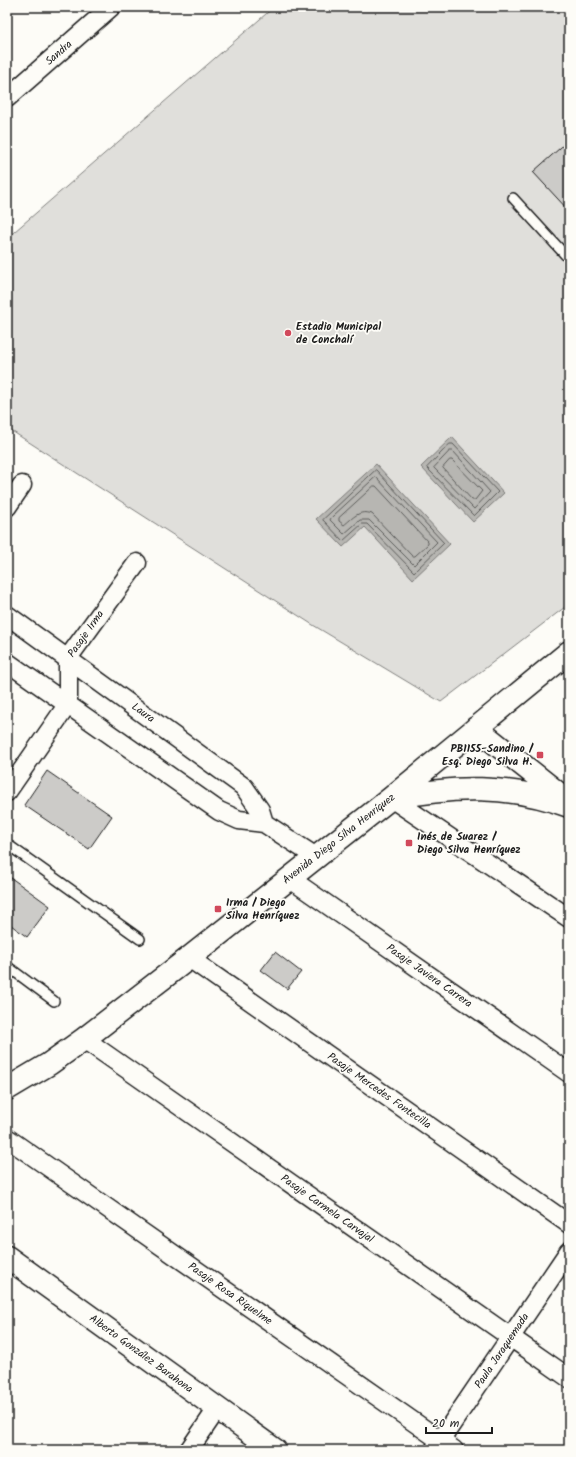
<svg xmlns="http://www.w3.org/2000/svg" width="576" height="1457" font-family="Kalam,sans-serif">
<rect width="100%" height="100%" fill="#fdfcf7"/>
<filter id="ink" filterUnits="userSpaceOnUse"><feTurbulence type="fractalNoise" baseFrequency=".025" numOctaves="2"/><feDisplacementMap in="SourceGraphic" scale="8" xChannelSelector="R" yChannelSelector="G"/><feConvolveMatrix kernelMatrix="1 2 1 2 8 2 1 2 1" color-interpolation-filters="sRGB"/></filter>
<g filter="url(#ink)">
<path fill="#e0dfdb" stroke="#7e7e7c" d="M274,7H562L569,15V604L441,702L313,625L7,428V238Z"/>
<path fill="#b7b6b2" stroke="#797876" d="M452,437L504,493L473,522L421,467Z
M376,464L450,544L413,579L365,527L343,547L316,519Z"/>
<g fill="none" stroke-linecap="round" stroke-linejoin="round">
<path stroke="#5a5a58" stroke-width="1" d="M450,444H453L498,492L474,516L427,468Z
M450,451H453L490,492L474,509L434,468Z
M450,460H452L482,491L475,500H472L443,468Z
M376,470L444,543L414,572L367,524H362L343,541L323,520Z
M376,477L437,542L414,565L369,520H360L344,534L330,520L331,518Z
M374,486H376L428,542V544L415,556H412L372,514C359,509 353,518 344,525L339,521V518Z"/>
</g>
<path fill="#cccbc8" stroke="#1c1c1c" d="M569,140V211L533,172Z
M47,771L112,816L89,849L24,805Z
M7,875L50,906L27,937L7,922Z
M275,952L301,972L287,989L261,970Z"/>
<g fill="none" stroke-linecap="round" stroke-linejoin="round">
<defs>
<path id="service" d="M513,198L569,259
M7,844L140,939
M7,966L54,1001"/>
<path id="minor" d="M7,98L111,7
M7,507L22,485
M7,615L244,787L260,810L264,823
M7,662L219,811L239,820L264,823L316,857
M7,792L68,704V658L137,563
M391,798L569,918
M289,878L569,1073
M189,958L569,1224
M84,1039L569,1378
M7,1138L454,1450
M189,1450L217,1409
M434,1450L569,1251"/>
<path id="tertiary" d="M7,1257L275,1450"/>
<path id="secondary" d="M476,728L568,801
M392,798C452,786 511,784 569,806
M7,1089L49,1064L84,1039L189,958L391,798L569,652"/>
</defs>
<use href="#service" stroke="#1c1c1c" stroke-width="12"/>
<use href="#minor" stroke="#1c1c1c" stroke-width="21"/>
<use href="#tertiary" stroke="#1c1c1c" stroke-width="25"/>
<use href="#secondary" stroke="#1c1c1c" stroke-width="25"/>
<use href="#service" stroke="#fdfcf7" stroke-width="9"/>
<use href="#minor" stroke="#fdfcf7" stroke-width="18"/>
<use href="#tertiary" stroke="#fdfcf7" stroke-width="22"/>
<use href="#secondary" stroke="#fdfcf7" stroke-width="22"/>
</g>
</g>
<g fill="#d1495b" stroke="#fdfcf7" stroke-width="1.5">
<circle cx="288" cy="333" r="4"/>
<rect x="536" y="751" width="8" height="8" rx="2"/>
<rect x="405" y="839" width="8" height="8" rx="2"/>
<rect x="214" y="905" width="8" height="8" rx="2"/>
</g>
<g text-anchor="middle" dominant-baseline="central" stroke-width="3.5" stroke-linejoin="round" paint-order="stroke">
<g font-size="11" fill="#1c1c1c" stroke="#fdfcf7">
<text transform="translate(59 53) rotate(-41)">Sandra</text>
<text transform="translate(86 634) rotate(-55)">Pasaje Irma</text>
<text transform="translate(143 713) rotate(36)">Laura</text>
<text transform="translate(339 839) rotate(-38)">Avenida Diego Silva Henríquez</text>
<text transform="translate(429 976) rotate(35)">Pasaje Javiera Carrera</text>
<text transform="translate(379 1091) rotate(35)">Pasaje Mercedes Fontecilla</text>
<text transform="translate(327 1209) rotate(35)">Pasaje Carmela Carvajal</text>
<text transform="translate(230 1294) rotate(35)">Pasaje Rosa Riquelme</text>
<text transform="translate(502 1351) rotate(-56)">Paula Jaraquemada</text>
<text transform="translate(141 1354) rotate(36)">Alberto González Barahona</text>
</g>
<g font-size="11" font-weight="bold" fill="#1c1c1c" stroke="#fdfcf7" text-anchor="start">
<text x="296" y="327">Estadio Municipal<tspan x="296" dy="13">de Conchalí</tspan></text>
<text x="532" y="749" text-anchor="end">PB1155-Sandino /<tspan x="532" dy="13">Esq. Diego Silva H.</tspan></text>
<text x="417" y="837">Inés de Suarez /<tspan x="417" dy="13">Diego Silva Henríquez</tspan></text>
<text x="226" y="903">Irma / Diego<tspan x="226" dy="13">Silva Henríquez</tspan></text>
</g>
</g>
<rect width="576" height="1457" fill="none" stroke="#fdfcf7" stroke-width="24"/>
<rect x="12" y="12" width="552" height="1433" fill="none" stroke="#1c1c1c" stroke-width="1.5" filter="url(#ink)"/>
<path d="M426 1427v6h66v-6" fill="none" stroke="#1c1c1c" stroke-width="2"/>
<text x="432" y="1427" font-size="12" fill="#1c1c1c" stroke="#fdfcf7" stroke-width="3" paint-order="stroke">20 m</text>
</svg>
